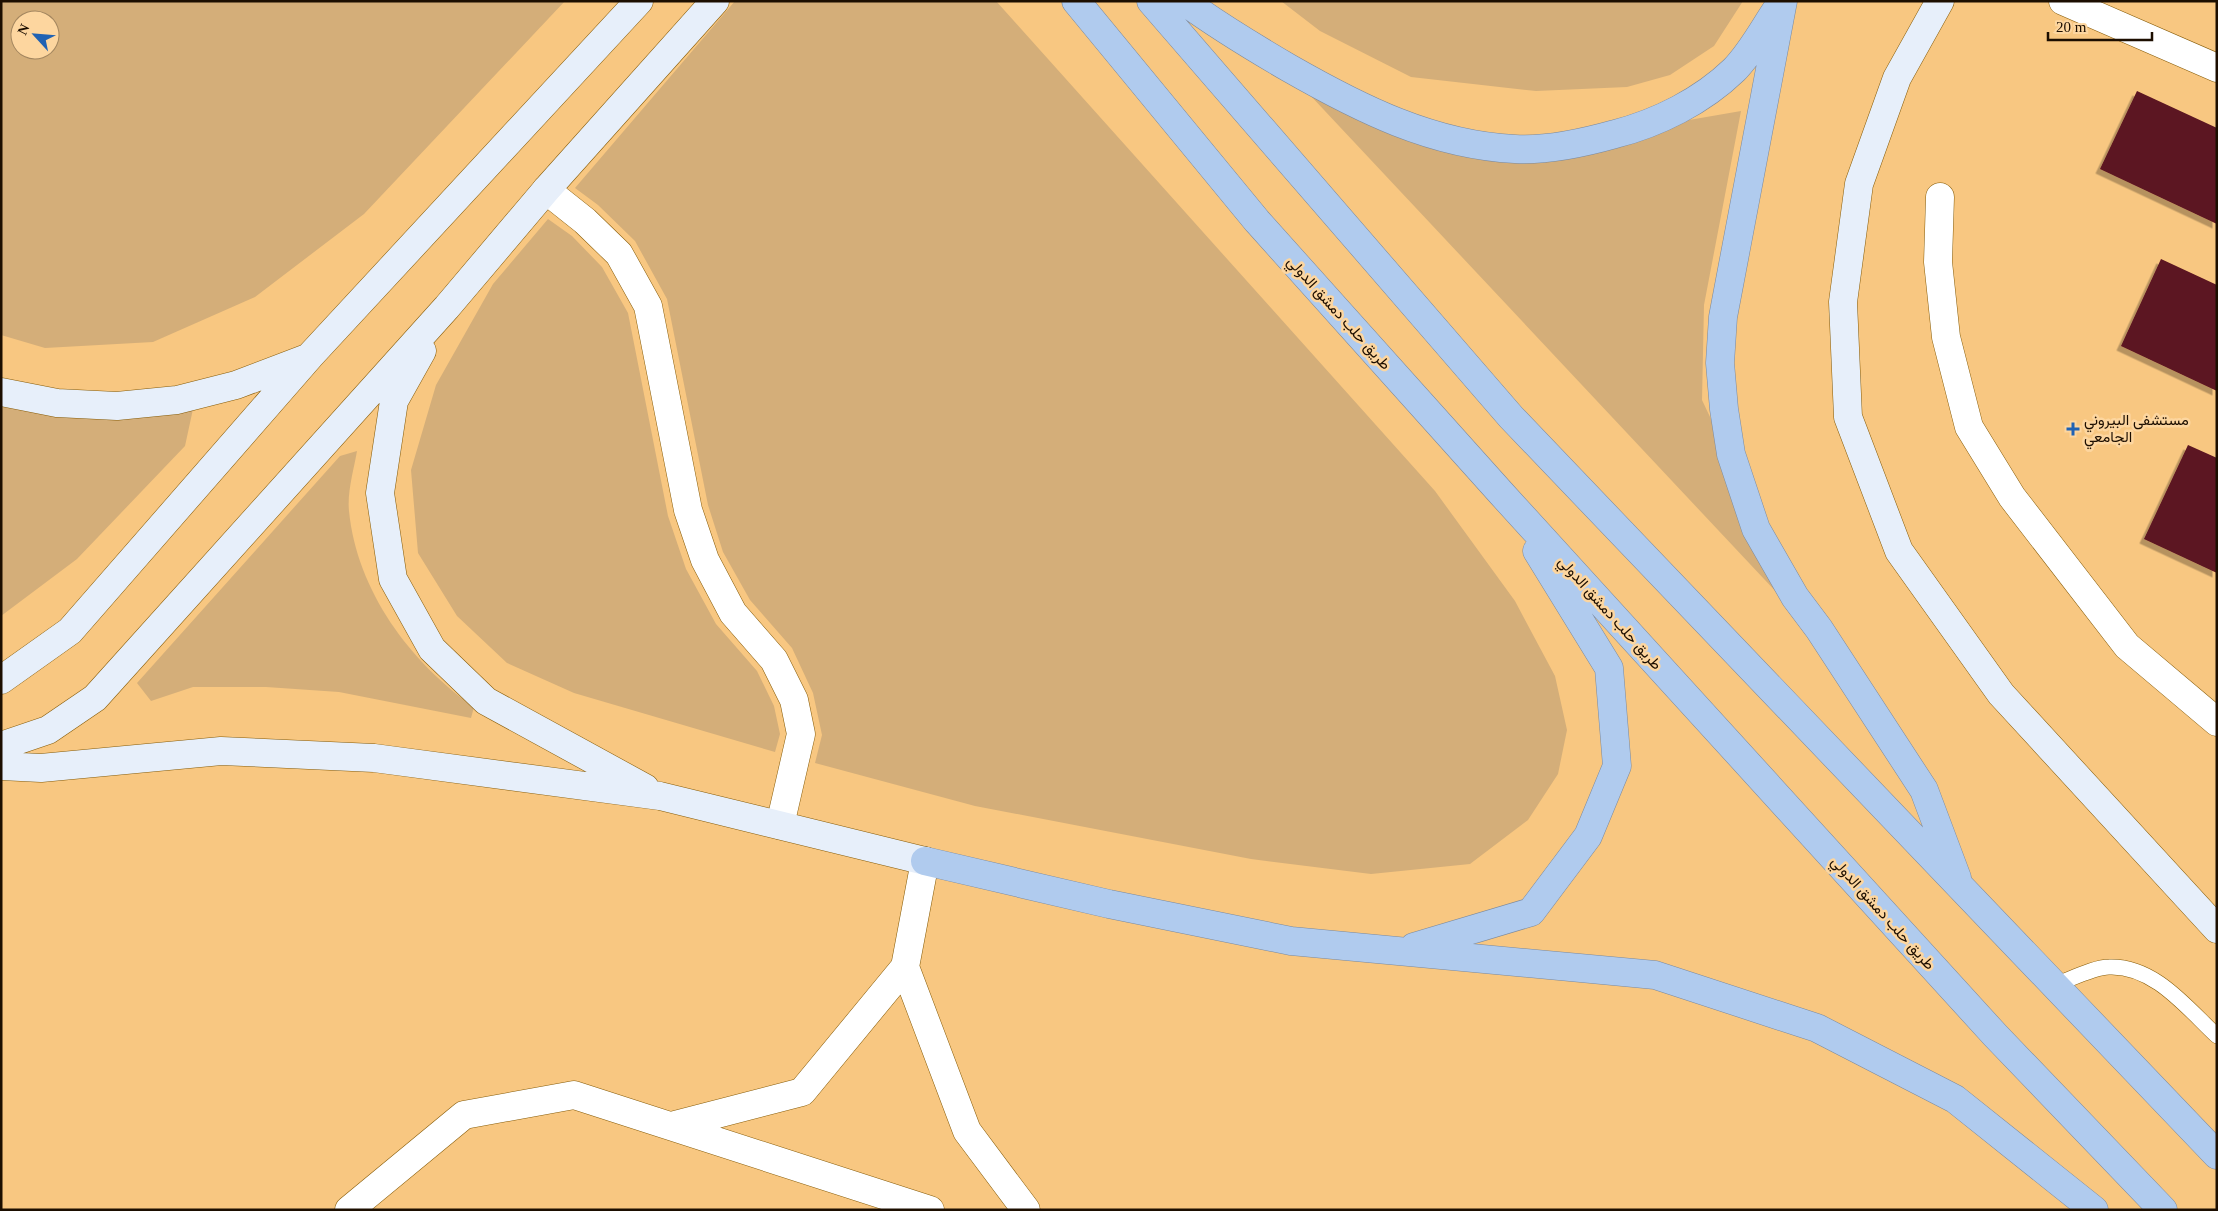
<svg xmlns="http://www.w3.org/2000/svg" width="2218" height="1211" font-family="'Times New Roman',Vazirmatn,serif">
<defs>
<filter id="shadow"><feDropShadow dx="-4.5" dy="4.5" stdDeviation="0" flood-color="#0004"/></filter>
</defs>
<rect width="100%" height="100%" fill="#f8c781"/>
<path fill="#d4ae79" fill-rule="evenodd" d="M1,1H565L364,214L255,297L153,342L45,348L1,335ZM20,20H50V50H20Z
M735,1H996L1435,491L1515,601L1555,676L1567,730L1558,774L1528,820L1470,864L1371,874L1251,859L975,806L815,763L822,735L813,693L792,648L750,600L723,552L708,505L667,299L635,241L598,205L575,188Z
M1281,1H1743L1714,46L1670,75L1627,87L1536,91L1411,77L1320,31Z
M1294,78L1396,126L1533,146L1635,135L1689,120L1741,111L1704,305L1702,400L1809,627Z
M548,219L572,236L602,267L628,313L668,516L686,569L716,624L757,671L774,706L780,734L775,752L574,693L507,663L457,616L418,553L411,470L436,385L493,284Z
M148,388L180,391L193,409L185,446L77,559L1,616V401L104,408Z
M357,451C354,469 347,492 349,511C357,591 410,662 474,707L471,718L339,692L266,687H193L151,701L137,683L340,456Z"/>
<path fill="#5b1420" filter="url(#shadow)" d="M2137,91L2217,128V224L2100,169Z
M2161,259L2217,285V391L2121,346Z
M2188,445L2217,458V573L2144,539Z"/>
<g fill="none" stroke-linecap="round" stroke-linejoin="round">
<defs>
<path id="lane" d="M2054,985C2069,980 2094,967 2109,967C2154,965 2187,1008 2217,1036"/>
<path id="street" d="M2063,1L2217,68
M546,190L585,221L619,254L648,306L688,510L705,560L733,613L774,660L794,700L801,734L780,825
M1940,197L1938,262L1946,337L1969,427L2012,497L2127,646L2217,722
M925,861L905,967L967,1131L1026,1210
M671,1126L802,1092L905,967
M349,1210L464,1115L574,1095L930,1210"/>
<path id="secondary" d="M1940,1L1897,78L1859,184L1843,302L1848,417L1899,551L2001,694L2217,929
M422,351L394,401L380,493L393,579L432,649L486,701L645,788
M1,392L57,403L117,406L177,400L236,385L307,358
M1,680L70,631L310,356L639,1
M1,746L48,730L95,698L447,307L546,190L715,1
M1,766L41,768L221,751L374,758L660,796L925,861"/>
<path id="highway" d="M1076,1L1257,221L1501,493L1995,1035L2163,1210
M1151,1L1511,417L2217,1155
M1184,1C1218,26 1253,47 1289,68C1359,108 1432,145 1515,149C1548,151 1583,143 1615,134C1658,123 1702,101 1734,70C1751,53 1764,28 1777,9
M1783,1L1723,317L1720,363L1724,409L1731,454L1756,529L1795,597L1819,629L1924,790L1957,878
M925,861L1109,904L1291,941L1655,975L1817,1028L1955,1099L2094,1210
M1414,947L1531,912L1588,836L1617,766L1609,668L1537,551"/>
</defs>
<use href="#lane" stroke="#875c08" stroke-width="16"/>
<use href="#street" stroke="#875c08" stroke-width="29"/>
<use href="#secondary" stroke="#875c08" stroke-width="29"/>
<use href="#highway" stroke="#7c899b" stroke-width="29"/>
<use href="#lane" stroke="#fff" stroke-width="15"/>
<use href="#street" stroke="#fff" stroke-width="28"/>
<use href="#secondary" stroke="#e7effa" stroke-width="28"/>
<use href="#highway" stroke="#b0cbee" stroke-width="28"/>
</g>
<path fill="#2062b3" stroke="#fdd69f" stroke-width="2" d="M2070.5 421.5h5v5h5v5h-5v5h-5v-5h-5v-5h5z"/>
<g text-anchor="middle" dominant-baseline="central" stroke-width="5" stroke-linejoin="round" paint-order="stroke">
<g font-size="15" fill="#1c0e00" stroke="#fdd69f">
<text transform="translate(1339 313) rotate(48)">طريق حلب دمشق الدولي</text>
<text transform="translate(1610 613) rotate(48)">طريق حلب دمشق الدولي</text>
<text transform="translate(1883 913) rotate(48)">طريق حلب دمشق الدولي</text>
</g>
<g font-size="15" fill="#1c0e00" stroke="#fdd69f" text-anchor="start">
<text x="2084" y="420">مستشفى البيروني<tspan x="2084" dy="17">الجامعي</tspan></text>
</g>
</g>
<rect width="2218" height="1211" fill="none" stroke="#1c0e00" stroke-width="5"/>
<g transform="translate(35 35) rotate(296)"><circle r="24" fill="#fdd69f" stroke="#a3865f"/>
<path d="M0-4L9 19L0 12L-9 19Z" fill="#2062b3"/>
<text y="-8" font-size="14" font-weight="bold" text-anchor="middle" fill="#1c0e00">N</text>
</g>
<path d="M2048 32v8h104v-8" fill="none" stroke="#1c0e00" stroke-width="2.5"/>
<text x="2056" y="32" font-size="15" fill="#1c0e00" stroke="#fdd69f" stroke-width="4" paint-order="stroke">20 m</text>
</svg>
